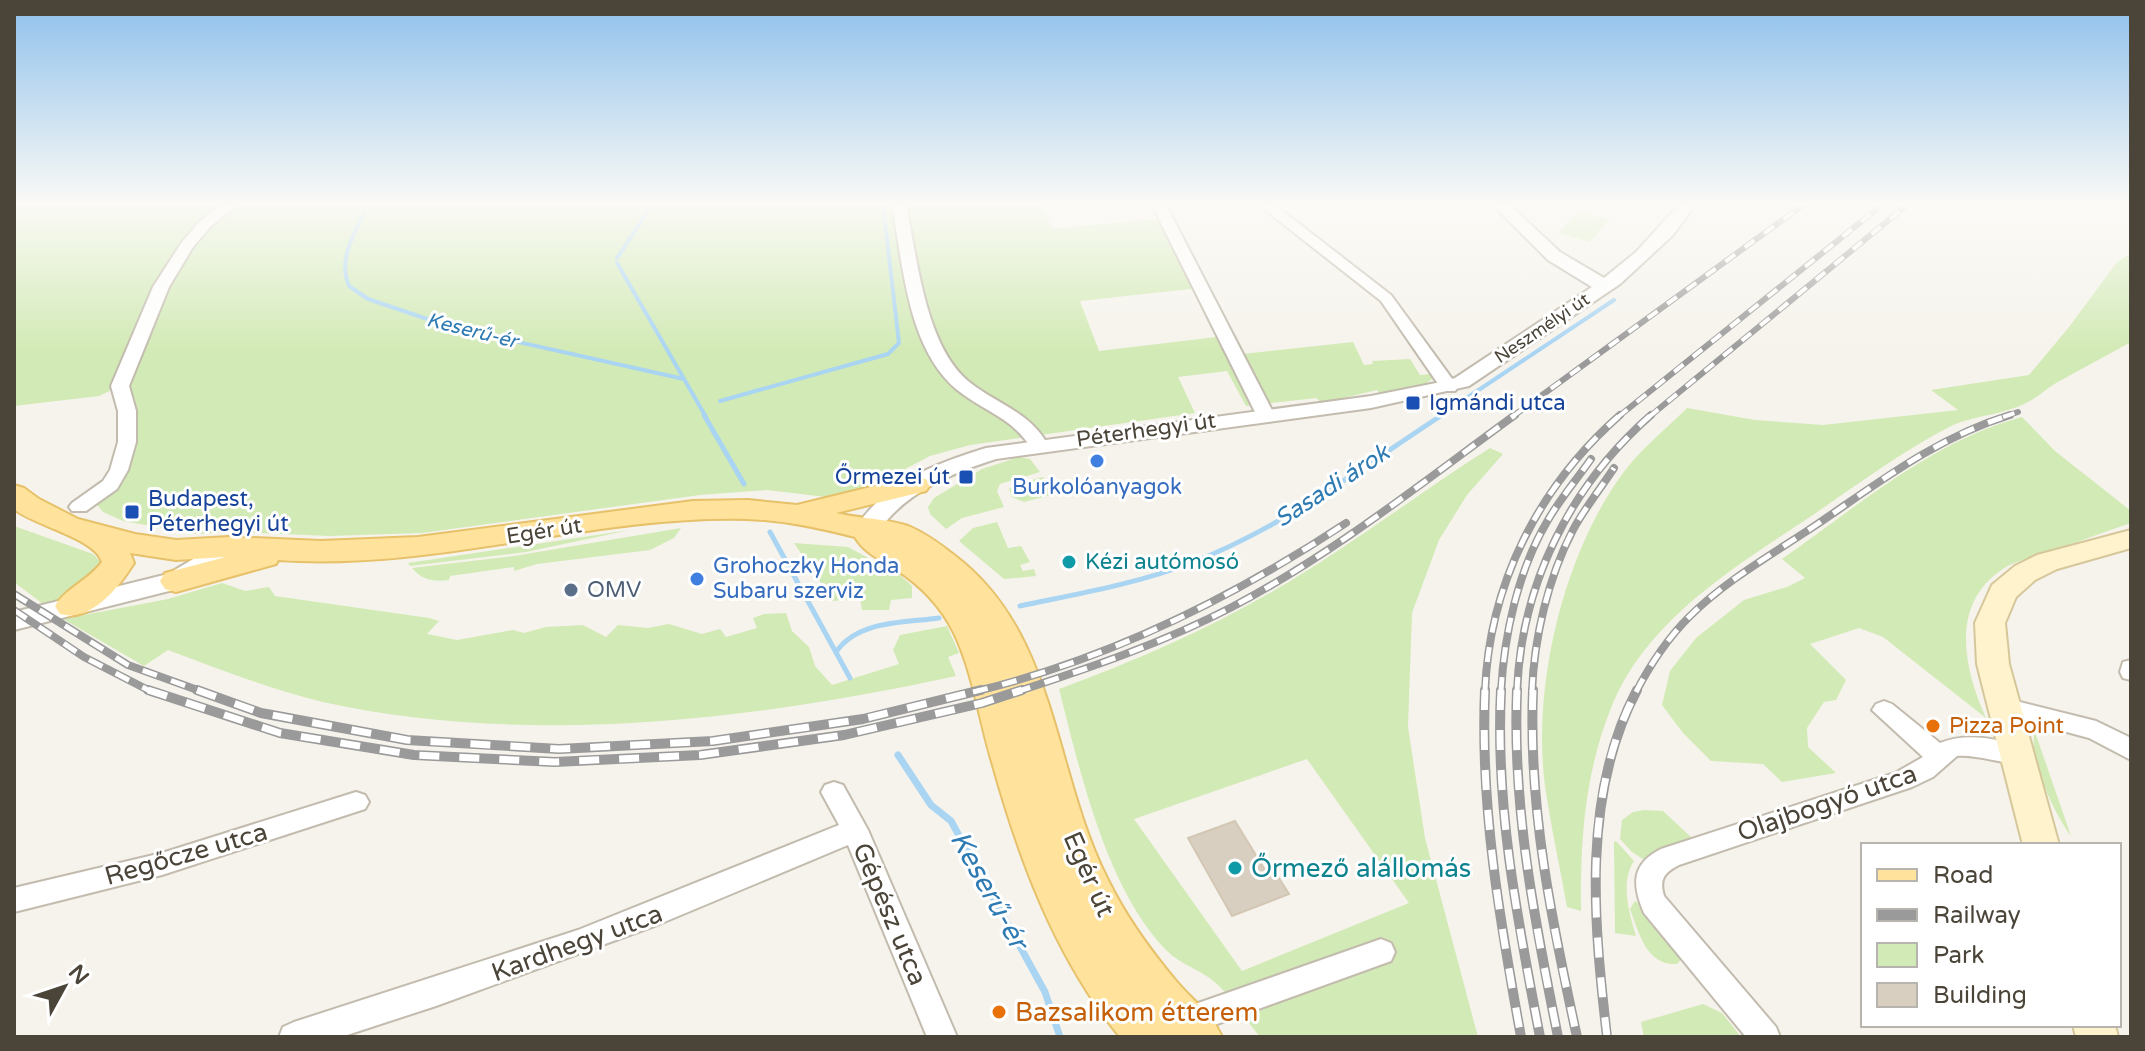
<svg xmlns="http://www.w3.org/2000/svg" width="2145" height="1051" font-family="'Varela Round',sans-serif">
<rect width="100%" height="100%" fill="#f6f3ec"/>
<path fill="#d2eab5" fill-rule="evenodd" d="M14,205H1042L1052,229L1166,218L1200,288L1080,301L1099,351L1225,336L1234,355L1353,342L1364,365L1373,364L1372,361L1410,359L1420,375L1430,374L1433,378L1426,384L1428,388L1381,396L1377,390L1322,403L1316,398L1246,406L1227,371L1178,377L1195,413L970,445L930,456L865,490L848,494L826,497L767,490L700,495L422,533L329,536L235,532L197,534L123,521L103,512L92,499L119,470L120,386L99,396L14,406Z
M1579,211L1610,219L1590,242L1558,233Z
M2131,253V342C2106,356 2081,369 2056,383C2046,389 2037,398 2026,403C2003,415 1975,415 1951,426C1906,449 1865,479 1823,508C1747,560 1651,613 1613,703C1585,770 1580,839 1581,911L1567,907C1560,867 1551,827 1545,786C1532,686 1563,555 1623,473C1640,450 1666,429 1687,408L1755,420L1823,425L1958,410L1931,390L2029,375L2069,327L2117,262Z
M2022,417L2055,451L2131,511V523C2102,533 2073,543 2044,554C2031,558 2015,561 2003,569C1949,604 1964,669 1986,718L1883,637L1859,628L1810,644L1846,680L1836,700L1824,702L1807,728L1808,747L1836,773L1782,782L1763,764L1711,761L1683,733L1662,705L1670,671L1696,638L1744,600L1787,587L1805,578L1782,559C1858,506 1932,441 2022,417Z
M1490,448L1503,454L1467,495L1439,540L1412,613L1408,727L1425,838L1478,1037H1260C1246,1020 1234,1000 1218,985C1204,971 1181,965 1167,951C1106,889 1080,771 1059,689C1141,659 1218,625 1292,580C1360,539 1423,490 1490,448ZM1307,759L1409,903L1242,971L1134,819Z
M1019,457L1030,459L1040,472L1000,484L997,491L1004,507L962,518L946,529L930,514L928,507L934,498L982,469Z
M1043,477L1051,495L1024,502L1012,497L1009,489L1013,485H1022L1021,483Z
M997,522L1008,548L1021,546L1030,562L1020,565L1023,571L1034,569L1036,576L1004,579L959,541L973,528Z
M14,526L93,554L100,561L98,574L67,597L43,604L14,582Z
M681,528L674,538L650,550L537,564L514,571V567L450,576L449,580C433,582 422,580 412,568L514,556Z
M630,530L526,552L410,566L408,563Z
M794,543L848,547L900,575L912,586V598L891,600L889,610H862L860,598L833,601Z
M222,583L245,591L269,587L275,596L429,618L439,621L427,634L457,640L513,630L524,633L546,627L583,625L606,637L618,625L648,628L669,624L702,634L720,629L726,637L757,628L753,618L764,614L786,613L792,631L809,647L815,666L832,685L899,664L893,650L900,635L947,626L959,653L948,657L956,676C755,720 526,747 323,702C269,689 219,669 168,650L144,666L63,619L168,599Z
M2035,732L2071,836C2055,815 2027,757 2035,732Z
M1644,810L1663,811L1691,837L1646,861L1632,852L1620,839L1622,820L1633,812Z
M1616,841L1634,861C1620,882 1629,913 1636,936L1615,933L1614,842Z
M1635,901L1650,910L1685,955L1677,964C1646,966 1639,932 1630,909Z
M1703,1004L1722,1013L1741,1037H1644L1641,1022Z"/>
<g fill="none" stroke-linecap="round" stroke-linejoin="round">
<path stroke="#a9d4f2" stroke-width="4" d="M368,205C356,230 337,259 349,286L368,299L451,327L684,379L706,417
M617,258L652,205
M617,263L684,379
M720,401L888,354L899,343L883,205
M1438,417L1614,300"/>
<path stroke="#a9d4f2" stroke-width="5" d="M704,415L744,484
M770,532L850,678
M1020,606C1077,594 1136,584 1191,563C1282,528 1361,468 1442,415
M836,652C858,620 904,623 939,618"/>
<path stroke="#a9d4f2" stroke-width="7" d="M898,755L931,805L951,821L1045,992L1060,1037"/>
</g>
<path fill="#d8cfc1" stroke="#d3c7b4" stroke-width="2" d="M1235,821L1265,870L1272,867L1289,894L1232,916L1188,838Z"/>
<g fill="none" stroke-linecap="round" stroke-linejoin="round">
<defs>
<path id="minor" d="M221,205H237L210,227L193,247L169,287L129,386L136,411V442L128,470L117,489L86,511H72L69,507L72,503L103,481L110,470L118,442V411L111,386L153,287L182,242L200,221Z
M892,205H906C917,257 925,345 968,381C996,404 1029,411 1048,445L1046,449H1032C1011,416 984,412 956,389C907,347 903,264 892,205Z
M1152,205H1166L1274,414L1271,418H1259L1256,414Z
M1259,205H1275L1391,295L1458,387L1455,391H1443L1381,301Z
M2131,660V680L2123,678L2120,672L2123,662Z
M2004,698L2096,721L2131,738V760L2089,738L1996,713L1992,707L1996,701Z
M1884,701L1892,704L1940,743C1968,732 1997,739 2026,748L2029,755L2026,762C2009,767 1979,754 1957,756L1933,777L1912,787L1679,865C1664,873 1659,879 1664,896L1776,1027L1780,1037H1746L1644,913C1632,885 1631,864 1661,849L1895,773L1923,757L1872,710L1876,704Z
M834,782L843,785L868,830L957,1037H927L848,845L657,925L436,1006L341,1037H279L283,1027L294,1022L578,930L839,825L821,792L825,785Z
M356,792L365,795L369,802L365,809L162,875L14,912V888L162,853Z
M1381,939L1391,943L1395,952L1391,961L1184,1036L1173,1032L1169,1022L1173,1012L1184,1008Z"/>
<path id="tertiary" d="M1493,205H1510L1560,252L1604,278L1636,252L1679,205H1695L1673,235L1620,284L1469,386L1371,408L996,459C949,474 903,493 875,536H857L854,530C884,483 934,464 986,448L1371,396L1436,383L1455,378L1592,287L1548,260Z
M220,539L229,541L232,547L218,567L185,587L14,630V612L168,574L200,555L211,541Z"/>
<path id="secondary" d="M2131,530V548L2057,569L2035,580L2016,597L2005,623L2009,664L2059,845H2023L1977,664L1975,623L1992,585L2015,566L2037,555Z
M2073,1025H2115L2118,1037H2076Z"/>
<path id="primary" d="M916,476L926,479L930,485L926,491L836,513C860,519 885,518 908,526C925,533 940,544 954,555C1058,633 1053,773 1108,880C1126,917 1150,950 1176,981C1192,1000 1212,1014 1222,1037H1120C1055,957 1019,859 992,762C979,719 973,673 954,633C941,606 921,586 897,570C881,560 864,553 855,537C819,528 783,520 746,519C590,515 438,571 278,560L276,564L176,592L165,589L160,581L165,573L226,557L176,560L130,553L134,563C119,587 91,623 60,614L55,606C66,588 89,580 102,562C95,538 35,526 14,509V485L24,488L39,499L78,519L135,534L176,540L229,537L321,541L418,537L693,501L748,500L797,505Z"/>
</defs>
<use href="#minor" stroke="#c2bbae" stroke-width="4"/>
<use href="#tertiary" stroke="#c2bbae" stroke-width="4"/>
<use href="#secondary" stroke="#d6c79b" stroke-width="4"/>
<use href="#primary" stroke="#e6c16a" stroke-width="4"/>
<use href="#minor" fill="#fff" fill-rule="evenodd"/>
<use href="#tertiary" fill="#fff" fill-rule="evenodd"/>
<use href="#secondary" fill="#fff3cd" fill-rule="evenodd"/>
<use href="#primary" fill="#ffe39c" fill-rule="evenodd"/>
<defs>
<path id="rail-far2" d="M1512,417L1803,205
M1618,417L1882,205
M1649,417L1907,205
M2003,417L2018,412"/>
<path id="rail-far1" d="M14,594L128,665L203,692
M14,610L84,657L152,692
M973,692C1107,660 1231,599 1346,523
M1016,692C1089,668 1163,643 1232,607C1333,554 1423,482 1515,415
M1485,692C1489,584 1539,486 1620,415
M1501,692C1504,635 1518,570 1548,520C1560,499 1577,479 1591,459
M1517,692C1521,584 1570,486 1651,415
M1532,692C1534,638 1548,578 1573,530C1584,509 1601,488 1614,468
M1636,692C1650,665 1667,639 1689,617C1725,581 1771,555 1813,527C1877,484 1935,438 2010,415"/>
<path id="rail" d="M148,690L280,733L414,755L555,762L700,755L844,735L982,703L1022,690
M197,690L261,713L407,740L559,749L713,741L863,719L981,690
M1485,690C1480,808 1500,921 1521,1037
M1501,690C1495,808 1518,922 1540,1037
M1517,690C1512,808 1535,922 1558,1037
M1533,690C1528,808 1552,922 1577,1037
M1607,1037C1594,923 1581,796 1637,690"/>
</defs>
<use href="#rail-far2" stroke="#9a9a9a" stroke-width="6"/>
<use href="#rail-far1" stroke="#9a9a9a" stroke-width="8"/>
<use href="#rail" stroke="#9a9a9a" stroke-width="10"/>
<use href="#rail-far2" stroke="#fff" stroke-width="4" stroke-dasharray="12" stroke-linecap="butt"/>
<use href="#rail-far1" stroke="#fff" stroke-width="5" stroke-dasharray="15" stroke-linecap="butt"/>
<use href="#rail" stroke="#fff" stroke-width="7" stroke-dasharray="20" stroke-linecap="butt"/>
</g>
<linearGradient id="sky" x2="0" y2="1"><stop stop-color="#8fc1ec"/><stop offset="0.58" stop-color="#fbfaf6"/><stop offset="1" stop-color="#fbfaf6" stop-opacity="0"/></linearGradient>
<rect width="2145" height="352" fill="url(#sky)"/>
<g fill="#1a4fb4" stroke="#fff" stroke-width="3">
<rect x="1405" y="395" width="16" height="16" rx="4"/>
<rect x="958" y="469" width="16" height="16" rx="4"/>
<rect x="124" y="504" width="16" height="16" rx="4"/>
</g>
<g fill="#3f7fe0" stroke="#fff" stroke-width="3">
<circle cx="1097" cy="461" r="8"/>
<circle cx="697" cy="579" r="8"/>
</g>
<g fill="#0f9aa8" stroke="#fff" stroke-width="3">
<circle cx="1069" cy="562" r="8"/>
<circle cx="1235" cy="868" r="8"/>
</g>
<circle fill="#5c6f8a" stroke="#fff" stroke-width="3" cx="571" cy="590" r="8"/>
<g fill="#e8710a" stroke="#fff" stroke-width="3">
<circle cx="1933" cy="726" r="8"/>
<circle cx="999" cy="1012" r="8"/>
</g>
<g text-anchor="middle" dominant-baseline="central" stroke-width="6" stroke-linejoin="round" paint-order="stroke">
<g font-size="18" fill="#4b4439" stroke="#fff">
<text transform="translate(1542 328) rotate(-34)">Neszmélyi út</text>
</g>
<g font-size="20" font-style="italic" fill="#2e7ab2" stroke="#fff">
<text transform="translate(472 331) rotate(14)">Keserű-ér</text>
</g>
<g font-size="22" fill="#164399" stroke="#fff" text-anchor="start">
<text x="1429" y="403">Igmándi utca</text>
<text x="950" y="477" text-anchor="end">Őrmezei út</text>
<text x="148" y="499">Budapest,<tspan x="148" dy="25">Péterhegyi út</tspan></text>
</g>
<g font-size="22" fill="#4b4439" stroke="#fff">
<text transform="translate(1146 430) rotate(-8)">Péterhegyi út</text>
<text transform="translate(544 531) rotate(-9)">Egér út</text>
</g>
<g font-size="22" fill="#366cbe" stroke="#fff">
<text x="1097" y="487">Burkolóanyagok</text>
<text x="713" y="566" text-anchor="start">Grohoczky Honda<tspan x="713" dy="25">Subaru szerviz</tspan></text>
</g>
<g font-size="22" fill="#0d838f" stroke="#fff" text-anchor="start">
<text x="1085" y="562">Kézi autómosó</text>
</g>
<g font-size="22" fill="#4e5e75" stroke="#fff" text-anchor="start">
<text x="587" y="590">OMV</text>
</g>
<g font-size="22" fill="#c56008" stroke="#fff" text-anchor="start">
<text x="1949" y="726">Pizza Point</text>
</g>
<g font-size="24" font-style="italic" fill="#2e7ab2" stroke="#fff">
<text transform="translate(1332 486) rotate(-33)">Sasadi árok</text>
</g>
<g font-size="26" fill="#4b4439" stroke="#fff">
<text transform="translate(1827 803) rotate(-19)">Olajbogyó utca</text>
<text transform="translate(186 854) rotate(-16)">Regőcze utca</text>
<text transform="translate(1089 874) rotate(66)">Egér út</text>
<text transform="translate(890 914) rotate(67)">Gépész utca</text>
<text transform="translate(577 943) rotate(-20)">Kardhegy utca</text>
</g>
<g font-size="26" fill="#0d838f" stroke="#fff" text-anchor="start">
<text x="1251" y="868">Őrmező alállomás</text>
</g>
<g font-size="26" fill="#c56008" stroke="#fff" text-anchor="start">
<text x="1015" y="1012">Bazsalikom étterem</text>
</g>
<g font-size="28" font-style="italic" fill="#2e7ab2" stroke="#fff">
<text transform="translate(989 890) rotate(61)">Keserű-ér</text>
</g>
</g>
<rect width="2145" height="1051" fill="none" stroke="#4b4439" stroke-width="32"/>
<rect x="1861" y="843" width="260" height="184" fill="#ffffff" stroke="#b7b4b0" stroke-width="2"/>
<rect x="1877" y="869" width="40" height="12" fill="#ffe39c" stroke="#b7b4b0" stroke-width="2"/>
<text x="1933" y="883" font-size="24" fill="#4b4439">Road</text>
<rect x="1877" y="909" width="40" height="12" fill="#9a9a9a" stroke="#b7b4b0" stroke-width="2"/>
<text x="1933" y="923" font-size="24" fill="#4b4439">Railway</text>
<rect x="1877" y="943" width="40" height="24" fill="#d2eab5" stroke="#b7b4b0" stroke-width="2"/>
<text x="1933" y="963" font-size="24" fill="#4b4439">Park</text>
<rect x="1877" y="983" width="40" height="24" fill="#d8cfc1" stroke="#b7b4b0" stroke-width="2"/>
<text x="1933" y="1003" font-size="24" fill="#4b4439">Building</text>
<g transform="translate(64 987) rotate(50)" stroke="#ffffff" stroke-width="6" paint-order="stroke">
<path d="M0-6L14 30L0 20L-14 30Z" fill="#4b4439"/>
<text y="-12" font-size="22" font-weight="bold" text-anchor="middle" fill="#4b4439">N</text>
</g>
</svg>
